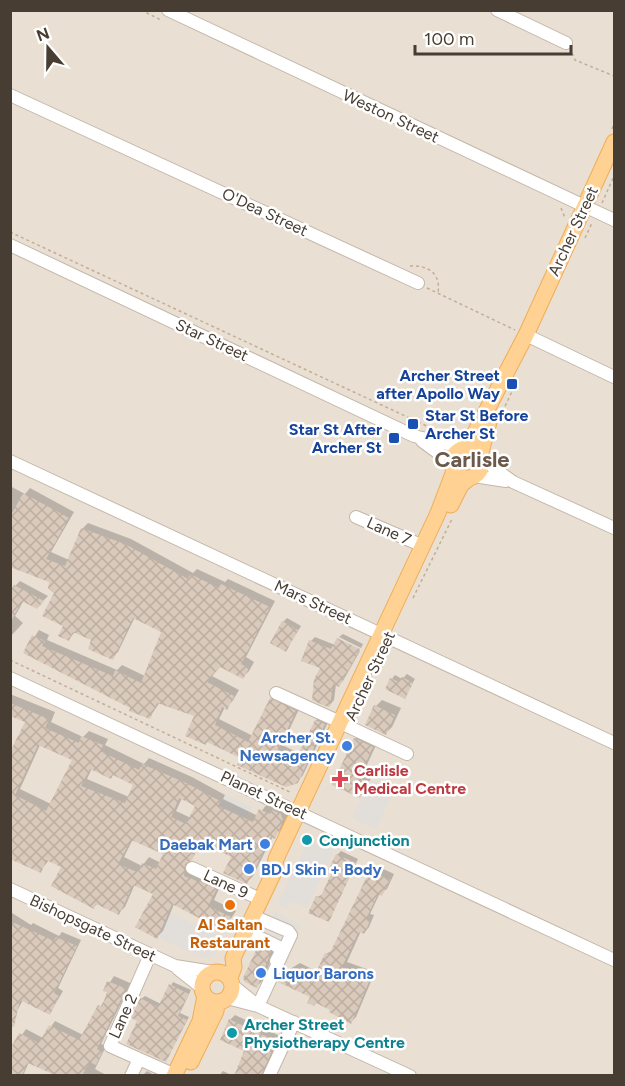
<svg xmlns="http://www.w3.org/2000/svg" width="625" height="1086" font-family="Figtree,sans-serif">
<defs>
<pattern id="building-cross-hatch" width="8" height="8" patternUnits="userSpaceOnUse" patternTransform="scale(1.5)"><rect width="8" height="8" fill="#dacabc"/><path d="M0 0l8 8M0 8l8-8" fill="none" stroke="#bdaea2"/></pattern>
</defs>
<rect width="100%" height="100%" fill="#f4ede5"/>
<path fill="#e9dfd2" d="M11,11H614V1075H11Z"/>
<path fill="#e2deda" d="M371,780L394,790L376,829L352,818Z
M225,794L252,807L246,818L219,805Z
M311,841L334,851L307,908L292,901L287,909L278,904L307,843Z
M275,912L301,924L290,947L264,935Z
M170,913L222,937L214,954L204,958L159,938Z"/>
<path fill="#0003" fill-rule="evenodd" d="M10,486L25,494L30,488L74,512L51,552L69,560L82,529L88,523L131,539L193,573L197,569L225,582L228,579L275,601L246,657L254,662L249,671L243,677L220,666L212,676L239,690L232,702L225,707L219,719L253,736L271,699L277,693L301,705L282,745L299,753L316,720L322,715L330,718L303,775L297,782L242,757L196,715L160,702L150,717L25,652L39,630L49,635L47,640L117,670L122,665L145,676L163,631L135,617L118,652L112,658L93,640L75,632L69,639L56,592L10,516Z
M20,581L48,596L37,607L24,600L15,616L23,623L11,636L10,612L15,586Z
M287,618L301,626L286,650L283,622Z
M343,634L363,644L361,648L339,637Z
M315,637L335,645L338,640L360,651L343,681L339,685L336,684L334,700L330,705L322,667L311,641Z
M407,674L415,679L404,697L392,679L395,675L402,679Z
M10,694L55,712L51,722L83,737L89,731L108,739L105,745L144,764L149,758L192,777L225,795L223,799L258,816L267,804L289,813L280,831L273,836L253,876L247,882L233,856L203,842L190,859V870L222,882L214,900L236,911L224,929L174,904L163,931L157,937L156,893L135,884L125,907L118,913L98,903L94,907L63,867L49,860L40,871L14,859L10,862V816L27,722L10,715ZM40,745L74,760L51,804L20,789ZM92,768L114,774L135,784L129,797L87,779ZM182,798L197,805L191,818L176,811ZM133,839L165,853L161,863L149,857L142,866L124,857Z
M382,700L401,708L392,727L386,733L376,706Z
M361,733L378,741L364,771L373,775L360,797L355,739Z
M341,851L358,859L329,920L317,897L323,894L334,871L337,855Z
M377,866L394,874L387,889L380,893L370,914L374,915L369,927L364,933L361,931L347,962L375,972L356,1017L351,1022L312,996L285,972L300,963L318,972L326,954L333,950L371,871Z
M12,913L31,925L33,923L59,936L62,932L81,940L58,988L63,991L50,1013L23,1000L16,1013L10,1011Z
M265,941L276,947L263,980L257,986L259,947Z
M114,976L130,983V985L101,1044L106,1046L95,1069L108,1076H61L29,1062L23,1076H10L11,1051L26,1029L43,1038L55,1021L83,1035L104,1001L109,991L105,990Z
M173,982L191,990L180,1013L189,1017L166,1060L139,1020L141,999L145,996L161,1004Z
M235,1015L280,1036L264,1076H235L246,1050L230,1020Z
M147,1071L156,1076H142Z
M223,1071L233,1076H219Z"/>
<path fill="url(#building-cross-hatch)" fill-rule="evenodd" d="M23,493L69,518L46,559L65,566L81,528L125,544L188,579L190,574L219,588L221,584L270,607L241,664L249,668L243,679L220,667L207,682L234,696L227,710L222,707L215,725L248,742L270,698L296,711L277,751L293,758L296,754L298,755L315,720L325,724L298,783L286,787L237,765L240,758L207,742L206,745L185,736L194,716L157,703L150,719L129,711L130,708L23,653L32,635L45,641L42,646L113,676L115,670L141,683L161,632L133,618L113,660L88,649L91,640L73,632L69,641L58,636L63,626L42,616L54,593L48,588L49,582L10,567V517Z
M14,585L44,601L37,609L22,601L10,623V592Z
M282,621L298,630L286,652L270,643Z
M337,638L360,649L339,687L333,684L330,707L325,706L312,700L314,679L320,668L301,661L309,640L331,649Z
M402,677L413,683L405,699L385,689L390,678L399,682Z
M10,703L49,719L45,728L79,743L81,736L103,745L100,751L139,770L142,764L186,783L220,801L218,806L253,822L259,809L270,814L272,810L281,814L283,821L275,839L271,837L247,884L223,873L231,857L201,842L192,860L185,864L184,876L217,888L208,906L231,917L224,931L172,904L157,939L135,927L153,894L133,885L119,915L96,904L94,909L51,886L61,867L46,860L41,873L10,859V752L25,722L10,716ZM38,745L72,760L46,811L15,795ZM90,769L111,779L113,775L133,785L125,803L81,786ZM179,798L195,806L186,824L171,817ZM131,840L163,854L156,869L142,863L137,872L118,864Z
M374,705L395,715L386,735L365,725Z
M354,738L373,747L359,778L368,782L360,798L332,785Z
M336,854L356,863L329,922L308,913L316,896L320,898L332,872L328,870Z
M370,870L390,880L382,896L378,894L366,919L370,921L364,934L360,932L357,935L342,967L371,977L351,1024L329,1012L330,1010L316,1003L314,1006L307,1003L310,997L278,982L283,971L290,974L293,968L314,977L325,953L329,955Z
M10,921L54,941L56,937L77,946L54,993L59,996L50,1015L20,1000L14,1027L10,1026Z
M258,946L271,952L257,988L245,982L243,978Z
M107,981L125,988V991L97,1049L102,1052L96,1065L89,1062L82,1076H57L28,1063L22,1076H10V1049L19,1033L39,1043L49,1025L79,1040L98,1005L102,1007L107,992L103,991Z
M169,984L189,994L178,1016L187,1020L166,1062L126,1044L137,1021L131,1018L140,998L158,1007Z
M229,1019L276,1041L261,1076H234L244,1051L220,1040Z"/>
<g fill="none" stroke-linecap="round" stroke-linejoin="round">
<defs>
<path id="minor" d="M168,10L614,220
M497,10L566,43
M10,95L418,283
M10,245L414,436L464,448
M526,335L614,377
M422,441L452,463
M481,459L513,482L614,528
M10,461L614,743
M474,476L506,481
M356,517L423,546
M10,678L614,960
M276,693L340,722
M347,726L407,754
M192,868L260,899
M10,889L175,966L213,972
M253,916L288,931L291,935L258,1006
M246,931L279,947L280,954L276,961
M150,955L110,1046L175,1075
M178,969L202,988
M232,985L257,1005
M227,998L258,1006L410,1076
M131,1076L139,1059
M269,1076L294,1022"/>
<path id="major" d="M452 463a15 15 0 1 1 30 0a15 15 0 1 1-30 0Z
M467,448L526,335L614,142
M480,456L489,422
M451,505L461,485L469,478
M202 987a15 15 0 1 1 30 0a15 15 0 1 1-30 0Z
M230,978L234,967L233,958L273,874L276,859L438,513L454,471
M191,1062L216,1011L217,1002
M174,1076L200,1021L205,996"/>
</defs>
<use href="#minor" stroke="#c4b7a9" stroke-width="14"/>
<use href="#major" stroke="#f1ad56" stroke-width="17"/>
<path stroke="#c4ad96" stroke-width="1.5" stroke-dasharray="3 3" stroke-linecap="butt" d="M141,10L161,20
M572,53L575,60L614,76
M612,129L614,123
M602,203L614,176
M561,208L565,218
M10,232L431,428
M585,238L592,223
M410,266C428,265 441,273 438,293
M427,288L515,330
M500,417L516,383
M413,598L452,519
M10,660L292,793"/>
<use href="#minor" stroke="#fff" stroke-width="12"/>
<use href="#major" stroke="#ffd193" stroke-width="15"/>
</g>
<g fill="#1a4fb4" stroke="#fff" stroke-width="2">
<rect x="506" y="378" width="12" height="12" rx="3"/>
<rect x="407" y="418" width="12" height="12" rx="3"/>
<rect x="388" y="432" width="12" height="12" rx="3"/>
</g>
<g fill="#3f7fe0" stroke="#fff" stroke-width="2">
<circle cx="347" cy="746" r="6"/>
<circle cx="265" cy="844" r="6"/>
<circle cx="249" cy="869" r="6"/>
<circle cx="261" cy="973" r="6"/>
</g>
<path fill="#e0444e" stroke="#fff" stroke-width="2" d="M337 770h6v6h6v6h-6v6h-6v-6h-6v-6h6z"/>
<g fill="#0f9aa8" stroke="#fff" stroke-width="2">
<circle cx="307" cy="840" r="6"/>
<circle cx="232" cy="1033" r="6"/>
</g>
<circle fill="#e8710a" stroke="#fff" stroke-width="2" cx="230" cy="905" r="6"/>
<g text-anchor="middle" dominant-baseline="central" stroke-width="5" stroke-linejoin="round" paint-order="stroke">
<g font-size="16" fill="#483d33" stroke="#fff">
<text transform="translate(391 116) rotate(25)">Weston Street</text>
<text transform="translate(265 212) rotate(25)">O'Dea Street</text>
<text transform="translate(573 231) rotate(-65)">Archer Street</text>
<text transform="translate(212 340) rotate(25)">Star Street</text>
<text transform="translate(389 531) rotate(24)">Lane 7</text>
<text transform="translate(313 602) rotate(25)">Mars Street</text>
<text transform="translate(370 676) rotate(-65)">Archer Street</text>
<text transform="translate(264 795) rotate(25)">Planet Street</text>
<text transform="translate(226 884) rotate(25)">Lane 9</text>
<text transform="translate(93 928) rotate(25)">Bishopsgate Street</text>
<text transform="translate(123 1016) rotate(-66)">Lane 2</text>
</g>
<g font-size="16" font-weight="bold" fill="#164399" stroke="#fff" text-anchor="end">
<text x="500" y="375">Archer Street<tspan x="500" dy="18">after Apollo Way</tspan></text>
<text x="425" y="415" text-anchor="start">Star St Before<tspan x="425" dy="18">Archer St</tspan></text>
<text x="382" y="429">Star St After<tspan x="382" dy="18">Archer St</tspan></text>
</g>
<g font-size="16" font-weight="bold" fill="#366cbe" stroke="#fff" text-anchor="end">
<text x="335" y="737">Archer St.<tspan x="335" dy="18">Newsagency</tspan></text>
<text x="253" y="844">Daebak Mart</text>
<text x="261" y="869" text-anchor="start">BDJ Skin + Body</text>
<text x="273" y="973" text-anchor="start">Liquor Barons</text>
</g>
<g font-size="16" font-weight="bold" fill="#be3a42" stroke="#fff" text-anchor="start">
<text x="354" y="770">Carlisle<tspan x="354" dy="18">Medical Centre</tspan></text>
</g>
<g font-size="16" font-weight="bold" fill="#0d838f" stroke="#fff" text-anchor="start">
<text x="319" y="840">Conjunction</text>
<text x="244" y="1024">Archer Street<tspan x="244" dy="18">Physiotherapy Centre</tspan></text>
</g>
<g font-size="16" font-weight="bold" fill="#c56008" stroke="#fff">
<text x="230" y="924">Al Saltan<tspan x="230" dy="18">Restaurant</tspan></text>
</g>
<g font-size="22" font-weight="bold" fill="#6c5949" stroke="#fff">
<text x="472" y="459">Carlisle</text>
</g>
</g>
<rect width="625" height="1086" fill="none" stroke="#483d33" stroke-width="24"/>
<g transform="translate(48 48) rotate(340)" stroke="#ffffff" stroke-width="4.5" paint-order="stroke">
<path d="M0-4.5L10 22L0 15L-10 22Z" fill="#483d33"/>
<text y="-9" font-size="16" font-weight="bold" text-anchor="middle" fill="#483d33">N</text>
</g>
<path d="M415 45v9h156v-9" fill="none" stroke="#483d33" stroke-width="3"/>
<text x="424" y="45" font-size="18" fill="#483d33" stroke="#ffffff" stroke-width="4.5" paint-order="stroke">100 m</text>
</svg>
